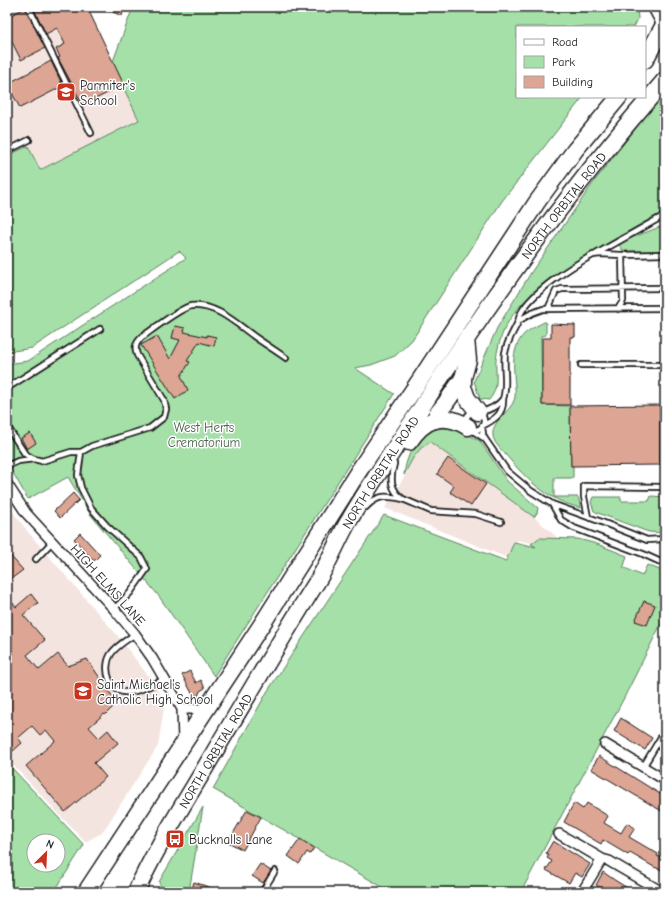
<svg xmlns="http://www.w3.org/2000/svg" width="672" height="899" font-family="'Comic Neue',sans-serif">
<rect width="100%" height="100%" fill="#fff"/>
<filter id="ink" filterUnits="userSpaceOnUse"><feTurbulence type="fractalNoise" baseFrequency=".025" numOctaves="2"/><feDisplacementMap in="SourceGraphic" scale="8" xChannelSelector="R" yChannelSelector="G"/><feConvolveMatrix kernelMatrix="1 2 1 2 8 2 1 2 1" color-interpolation-filters="sRGB"/></filter>
<g filter="url(#ink)">
<path fill="#f4e4df" d="M7,7H84L92,20L139,120L40,170L28,146L7,156Z
M430,442L534,517L559,539L555,548L517,540L510,559L385,508L407,472L413,458L421,448Z
M7,504L28,532L117,635L152,681L165,702L158,746L102,833L85,842L12,764L7,766Z"/>
<path fill="#a4e0a7" stroke="#607e62" fill-rule="evenodd" d="M133,7H637L638,19L634,27H517V97H583L502,201L412,340L395,356L371,365L355,368L394,394L214,676L158,595L90,514L68,477L28,499L7,463V364L28,361L186,258L179,251L32,348L7,352V156L28,146L40,170L139,120L112,64Z
M665,91V211C635,227 607,243 579,261C550,280 519,298 504,330C500,339 497,350 496,360C495,375 500,387 489,400L480,399L474,381L497,328L532,271L596,179Z
M665,225V251H623L618,243Z
M544,322H546V335L541,336L542,405L570,406L571,466H573V477L571,478H554V497H578L581,508C547,500 527,480 505,454C501,449 494,443 493,436C491,420 512,412 515,397C516,390 514,380 514,373C513,360 514,348 521,338C525,331 537,326 544,322Z
M442,428H452L462,431L480,441L507,481L538,508L537,513L534,517L430,442L421,448L413,458L404,475C405,462 413,441 424,434C429,430 436,429 442,428Z
M651,496L665,497V533L649,532L643,530L598,513L594,511L591,502L593,497H621V501H649Z
M384,515L506,561L514,542L536,547L531,544L539,538L578,539L597,544L627,556L624,566L623,567L642,576L647,565L665,572V616L625,696L521,892H391L213,789L267,692Z
M12,768L84,845L54,892H7V770ZM34,841H58V865H34Z
M203,807L189,892H158L161,887L159,882Z"/>
<path fill="#dca594" stroke="#1c1c1c" d="M33,7H87L124,85L83,105L58,58L60,57L56,49L65,44L57,28L46,34Z
M101,7H124L122,16Z
M25,8L45,48L21,60L7,32V17Z
M51,61L63,86L20,108L7,84Z
M551,324L575,325V337H570V405H542V338H551Z
M175,326L185,328L184,332L207,337V335L216,337L214,346L199,342L187,361L190,362L181,376L188,390L175,399L141,345L157,336L170,359L180,340L172,338Z
M660,405V465L571,466L570,406Z
M30,433L36,443L27,449L21,438Z
M448,458L486,484L471,506L450,492L454,486L437,474Z
M73,493L79,500L60,518L54,511Z
M80,533L100,555L94,561L74,539Z
M7,552L23,570L7,582Z
M31,594L38,603L23,615L45,640L27,655L39,670L58,654L68,666L87,659L117,703L105,715L104,714L89,727L99,738L108,730L118,743L94,763L106,777L65,812L26,766L55,741L46,730L40,735L32,726L18,738L22,743L13,751L7,744V596L16,607Z
M644,601L655,605L647,625L635,621Z
M190,671L196,683L201,680L205,688L200,691L198,696L192,693L182,675Z
M621,718L652,738L645,750L614,731Z
M599,756L665,797V813L591,769Z
M574,803L583,809L587,803L595,808L608,816L604,823L621,833L627,823L635,828L629,837L658,854L657,856L665,859V871L654,867L630,853L628,855L603,840L601,844L564,822Z
M247,810L261,817L243,850L228,842Z
M300,839L314,848L310,854L307,852L299,864L288,856Z
M553,841L590,864L582,877L575,873L569,883L546,870L552,861L547,858L549,855L546,853Z
M260,864L271,871L263,883L252,876Z
M603,872L616,881L634,892H607L596,885Z
M194,882L220,891V892H191Z"/>
<g fill="none" stroke-linecap="round" stroke-linejoin="round">
<defs>
<path id="service" d="M29,8L91,133
M7,151L29,140
M596,254L665,215
M548,309L556,291L562,289L665,288
M618,309L623,301L622,255
M518,321L532,313L543,309L665,308
M581,365H665
M7,388L100,329
M503,399C508,385 503,369 505,353C507,341 513,333 518,322C519,319 519,316 521,313C532,292 572,266 593,255L600,254L622,255L665,254
M466 421a9 9 0 1 1 18 0a9 9 0 1 1-18 0Z
M7,426L25,454L34,459
M470,429L485,439L483,435L482,426C494,420 504,414 503,399C497,407 490,410 480,412
M485,439L507,471L531,491L552,504L599,521L647,540L665,539
M81,452L78,475L81,488L91,508L107,526L141,557L147,569L130,593L114,609
M7,466L18,461L34,459L42,461L71,452H81L92,446L150,428L164,417L166,409L164,400L137,355C134,347 136,343 142,337C152,330 180,308 191,306C215,303 237,324 255,337C265,344 276,351 286,358
M403,499L431,511L476,514L501,522
M552,504L561,520L574,528L643,554L665,564
M366,507C378,494 387,496 403,499C390,490 390,478 394,464
M588,517L584,497V486L665,487
M36,559L52,542
M135,634C127,640 116,646 111,654C102,668 109,695 130,692C141,691 154,684 165,679
M643,767L661,737L665,734
M262,892L275,871"/>
<path id="minor" d="M7,484L26,513L114,609L135,634L152,658L182,709L183,742
M182,709H206
M605,744L665,780
M559,834L602,859L609,861L662,892
M582,892L602,859"/>
<g id="trunk">
<path d="M645,60L665,23"/>
<path d="M466,339L468,360L463,378V387L467,398L478,412"/>
<path d="M435,420L437,414L445,404L463,378"/>
<path d="M409,442C424,419 443,411 468,427"/>
<path d="M86,892L266,618L358,472L420,380L537,202L575,150L619,97"/>
<path id="s1" d="M136,892C155,849 181,809 205,768C242,705 279,642 318,580C329,562 337,542 347,524C369,486 394,449 418,413C492,296 574,184 665,80"/>
</g>
<path id="motorway" d="M657,7L665,22"/>
</defs>
<use href="#service" stroke="#1c1c1c" stroke-width="8"/>
<use href="#minor" stroke="#1c1c1c" stroke-width="12"/>
<use href="#trunk" stroke="#1c1c1c" stroke-width="19"/>
<use href="#motorway" stroke="#1c1c1c" stroke-width="20"/>
<use href="#service" stroke="#fff" stroke-width="4.5"/>
<use href="#minor" stroke="#fff" stroke-width="9"/>
<use href="#trunk" stroke="#fff" stroke-width="16"/>
<use href="#motorway" stroke="#fff" stroke-width="17"/>
</g>
</g>
<defs>
<symbol id="school-square" viewBox="-11 -11 22 22"><rect x="-9" y="-9" width="18" height="18" rx="4" fill="#c8321e" stroke="#fff"/><path d="M0-5L7-2L0 1L-7-2ZM-4 1L0 2.5L4 1V4Q0 6-4 4Z" fill="#fff"/></symbol>
<symbol id="bus-square" viewBox="-11 -11 22 22"><rect x="-9" y="-9" width="18" height="18" rx="4" fill="#c8321e" stroke="#fff"/><path d="M-5-6H5V4H4V6H2V4H-2V6H-4V4H-5ZM-3.5-4V0h7V-4ZM-3.5 1.2v1.5H-2V1.2ZM2 1.2v1.5H3.5V1.2Z" fill="#fff"/></symbol>
</defs>
<g fill-rule="evenodd">
<use href="#school-square" x="55" y="81" width="22" height="22"/>
<use href="#school-square" x="72" y="680" width="22" height="22"/>
<use href="#bus-square" x="164" y="828" width="22" height="22"/>
</g>
<g text-anchor="middle" dominant-baseline="central" stroke-width="3" stroke-linejoin="round" paint-order="stroke">
<g font-size="13" fill="#1c1c1c" stroke="#fff" text-anchor="start">
<text x="80" y="85">Parmiter's<tspan x="80" dy="15">School</tspan></text>
<text x="97" y="684">Saint Michael's<tspan x="97" dy="15">Catholic High School</tspan></text>
<text x="189" y="839">Bucknalls Lane</text>
</g>
<g font-size="13" fill="#1c1c1c" stroke="#fff">
<text stroke="none"><textPath href="#s1" startOffset="810">NORTH ORBITAL ROAD</textPath></text>
<text stroke="none"><textPath href="#s1" startOffset="486">NORTH ORBITAL ROAD</textPath></text>
<text transform="translate(108 585) rotate(48)">HIGH ELMS LANE</text>
<text stroke="none"><textPath href="#s1" startOffset="162">NORTH ORBITAL ROAD</textPath></text>
</g>
<g font-size="13" fill="#4c614d" stroke="#fff">
<text x="204" y="427">West Herts<tspan x="204" dy="15">Crematorium</tspan></text>
</g>
</g>
<rect width="672" height="899" fill="none" stroke="#fff" stroke-width="24"/>
<rect x="12" y="12" width="648" height="875" fill="none" stroke="#1c1c1c" stroke-width="1.5" filter="url(#ink)"/>
<rect x="516" y="26" width="130" height="72" fill="#ffffff" stroke="#a4a4a4"/>
<rect x="524" y="39" width="20" height="6" fill="#ffffff" stroke="#a4a4a4"/>
<text x="552" y="46" font-size="12" fill="#1c1c1c">Road</text>
<rect x="524" y="56" width="20" height="12" fill="#a4e0a7" stroke="#a4a4a4"/>
<text x="552" y="66" font-size="12" fill="#1c1c1c">Park</text>
<rect x="524" y="76" width="20" height="12" fill="#dca594" stroke="#a4a4a4"/>
<text x="552" y="86" font-size="12" fill="#1c1c1c">Building</text>
<g transform="translate(46 853) rotate(24)"><circle r="19" fill="#ffffff" stroke="#a4a4a4"/>
<path d="M0-3L7 15L0 10L-7 15Z" fill="#c8321e"/>
<text y="-6" font-size="11" font-weight="bold" text-anchor="middle" fill="#1c1c1c">N</text>
</g>
</svg>
